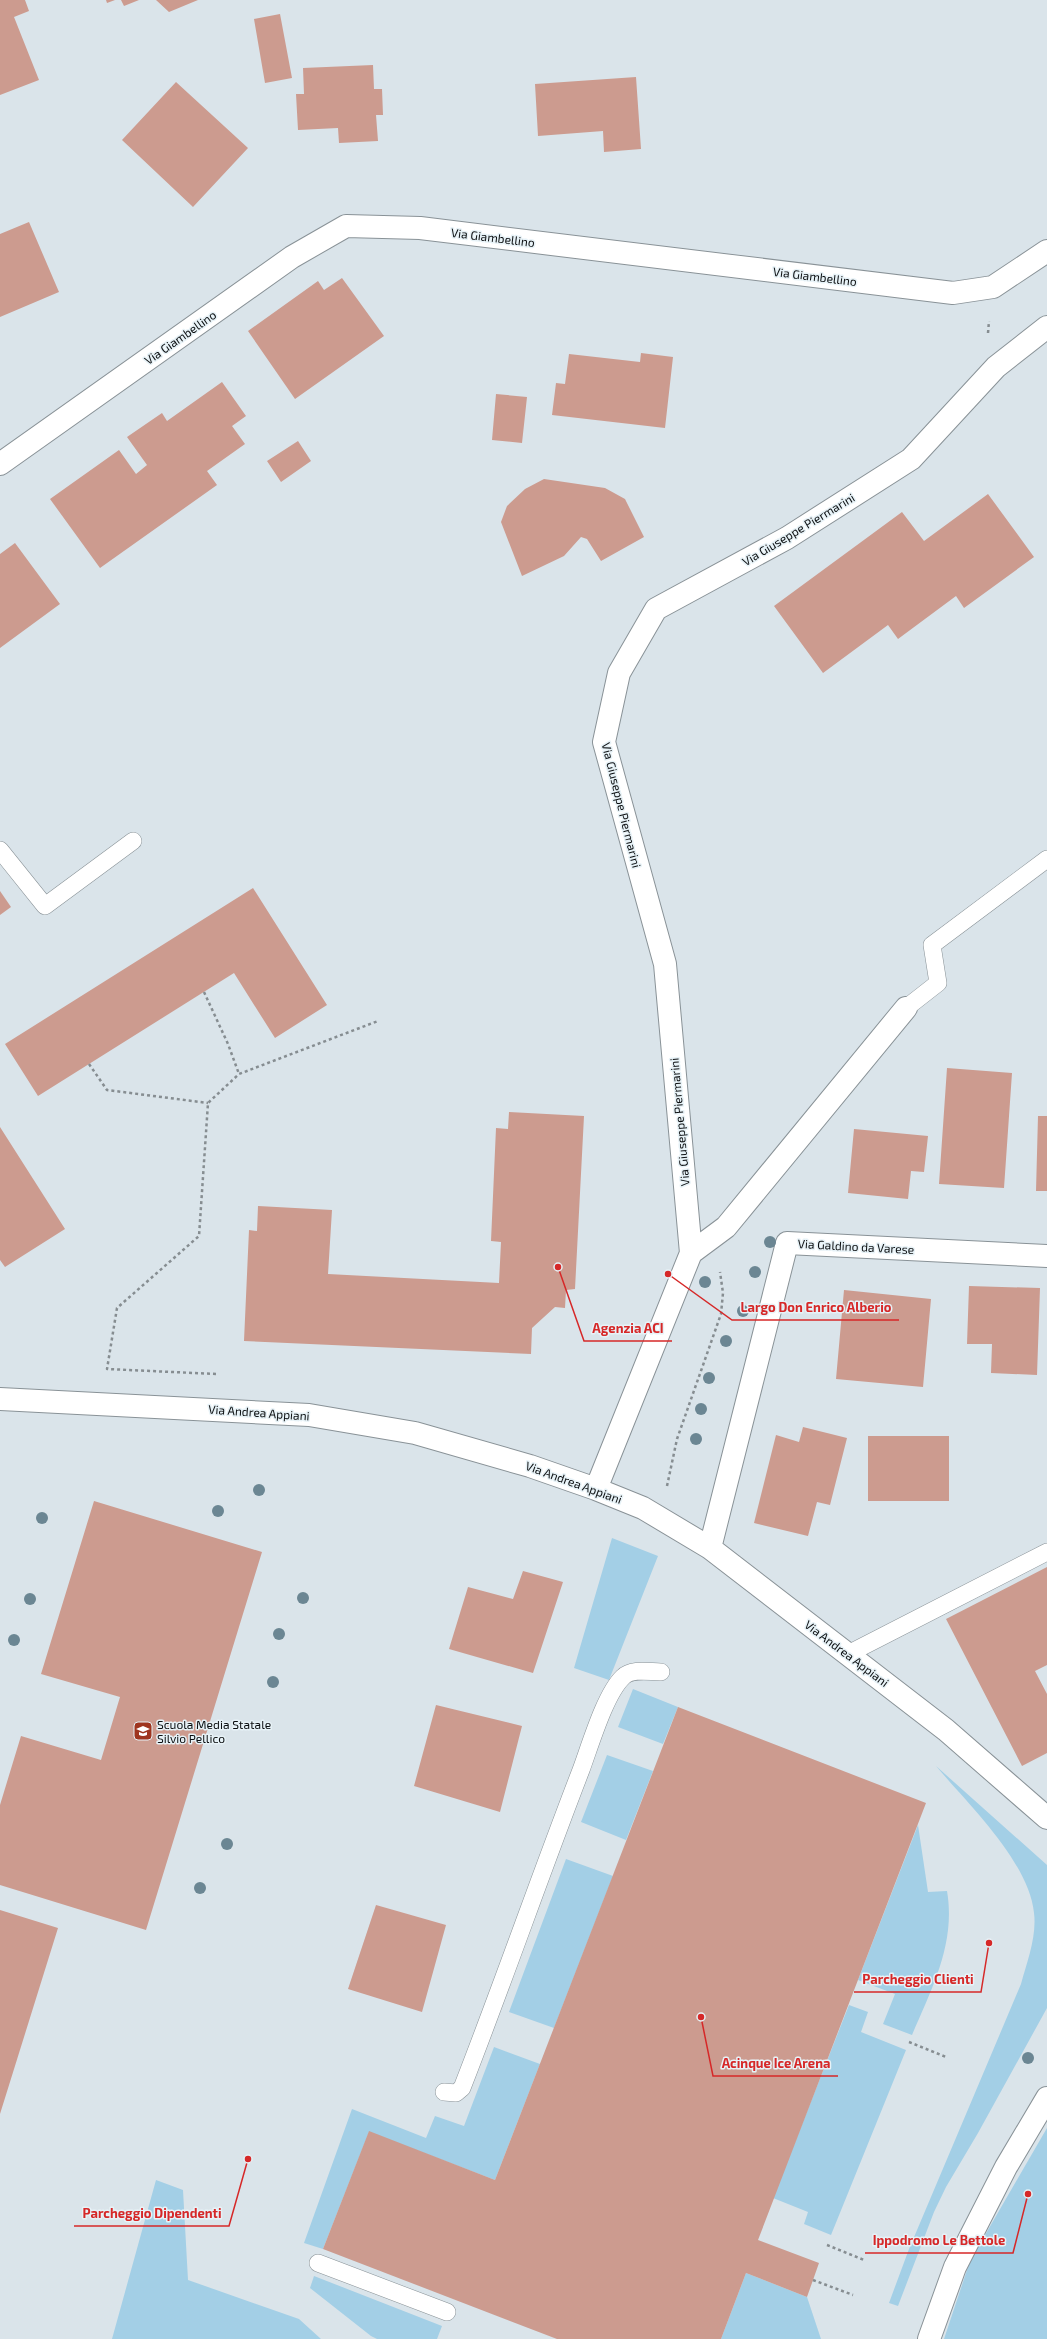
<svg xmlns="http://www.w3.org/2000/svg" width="1047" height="2339" font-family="'Exo 2',sans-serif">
<rect width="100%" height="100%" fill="#dae4ea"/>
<path fill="#a3cfe6" d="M612,1538L658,1556L609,1680L574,1668Z
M633,1689L678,1707L663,1744L618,1727Z
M607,1755L653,1771L626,1840L581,1822Z
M936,1766L1047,1865V2008L978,2133L946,2187L934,2212L898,2306L889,2303L909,2249L1021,1984C1027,1962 1037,1936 1034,1913C1029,1862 968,1804 936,1766Z
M918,1825L928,1892L947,1891C956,1943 932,1988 912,2035L883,2024L895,1994L858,1980Z
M566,1859L613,1876L554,2028L509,2012Z
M849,2005L868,2012L861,2032L906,2050L831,2235L804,2224L808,2212L773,2198Z
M494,2047L540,2064L495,2180L369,2132L323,2249L304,2243L352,2109L426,2138L435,2116L464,2126Z
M1047,2128V2339H944L970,2261Z
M156,2180L183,2190L188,2280L299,2319L321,2339H112Z
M746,2273L807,2297L821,2339H721Z
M314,2276L442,2326L437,2339H377L371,2336L310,2288Z"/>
<path fill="#cc9b8f" d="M0,0H25L29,11L14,17L39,80L0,95Z
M106,0H115L107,3Z
M121,0H139L124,6Z
M156,0H198L169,12Z
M280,14L292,78L265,83L254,19Z
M373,65L374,89H382L383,115H376L378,141L339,143L338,128L298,130L296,94H304L303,68Z
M636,77L641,149L604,152L603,131L538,136L535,84Z
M176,82L248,148L193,207L122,140Z
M29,222L59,292L0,317V234Z
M342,278L384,336L295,399L248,331L318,281L324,290Z
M641,353L673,357L665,428L552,415L556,383L565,384L569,354L640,362Z
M222,382L246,416L232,426L245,444L207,471L217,485L100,568L50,499L119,450L136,474L147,465L127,437L162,413L167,421Z
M496,394L527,397L522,443L492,440Z
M298,441L311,461L281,482L267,461Z
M544,479L605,488L625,499L644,537L601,561L587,539L581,537L564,556L522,576L501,522L507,506L525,489Z
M988,494L1034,557L964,608L956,596L898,639L888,625L823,673L774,606L902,512L924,541Z
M15,543L60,604L0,648V554Z
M253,888L327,1005L275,1038L234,973L38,1096L5,1044Z
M0,891L11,907L0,915Z
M947,1068L1012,1073L1004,1188L939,1184Z
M509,1112L584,1116L575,1289L566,1290L565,1308L555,1307L532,1328L531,1354L244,1341L249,1230L257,1231L258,1206L332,1210L328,1274L499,1283L501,1242L491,1241L496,1128L508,1129Z
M1038,1116H1047V1191H1036Z
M0,1127L65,1229L5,1267L0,1260Z
M854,1129L928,1136L924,1172L911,1171L908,1199L848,1193Z
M969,1286L1040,1288L1037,1375L991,1373L992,1344H967Z
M844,1290L931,1299L923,1387L836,1379Z
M803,1427L847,1438L830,1505L817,1502L808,1536L754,1523L776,1435L799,1442Z
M868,1436H949V1501H868Z
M94,1501L262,1552L146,1930L0,1885V1805L21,1736L101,1760L120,1697L41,1674Z
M1047,1567V1665L1035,1671L1047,1694V1753L1022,1766L946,1619Z
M523,1571L563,1582L533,1673L449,1649L468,1587L513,1599Z
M436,1705L522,1726L500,1812L414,1786Z
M678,1707L926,1803L758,2240L819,2263L807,2297L746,2273L721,2339H557L323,2249L369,2131L495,2180Z
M376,1905L446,1925L422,2012L348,1989Z
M0,1910L58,1928L0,2114Z"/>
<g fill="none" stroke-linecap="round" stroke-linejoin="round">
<defs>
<path id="lane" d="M0,850L45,906L133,841
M906,1008L938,983L932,945L1047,859
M848,1654L1047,1552
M444,2092L456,2093L462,2088C503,1983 540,1876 581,1770C590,1746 605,1694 623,1677C632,1668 649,1672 661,1672
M318,2263L447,2312"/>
<path id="street" d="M0,464L292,257L346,226L420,228L953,293L993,287L1047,251
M691,1253L726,1227L906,1008
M0,1399L309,1415L415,1433L530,1466L596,1489L643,1508L710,1548L946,1730L1047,1818
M596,1489L691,1253L665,964L604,742L619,673L656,609L787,538L911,459L996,367L1047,327
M710,1548L787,1243L1047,1256
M929,2339L955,2267L1006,2167L1047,2098"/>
</defs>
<use href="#lane" stroke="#899297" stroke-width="18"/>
<use href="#street" stroke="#899297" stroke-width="24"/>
<path stroke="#868d91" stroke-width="2.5" stroke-dasharray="3 3" stroke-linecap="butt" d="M988,333L989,321
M204,992L228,1044L239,1074
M89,1064L107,1090L208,1103
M216,1374L107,1369L117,1308L199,1236L208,1103L239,1074L378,1021
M667,1486L677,1439L721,1314L723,1293L720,1272
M909,2042L946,2057
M827,2245L864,2260
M813,2280L853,2295"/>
<use href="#lane" stroke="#fff" stroke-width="17"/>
<use href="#street" stroke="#fff" stroke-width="22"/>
</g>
<g fill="#6b8693">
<circle cx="770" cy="1242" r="6"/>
<circle cx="755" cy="1272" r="6"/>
<circle cx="705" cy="1282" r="6"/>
<circle cx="743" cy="1311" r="6"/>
<circle cx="726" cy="1341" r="6"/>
<circle cx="709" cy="1378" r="6"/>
<circle cx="701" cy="1409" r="6"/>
<circle cx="696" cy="1439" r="6"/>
<circle cx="259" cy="1490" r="6"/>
<circle cx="218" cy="1511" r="6"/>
<circle cx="42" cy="1518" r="6"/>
<circle cx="303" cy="1598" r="6"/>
<circle cx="30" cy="1599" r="6"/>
<circle cx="279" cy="1634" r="6"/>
<circle cx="14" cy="1640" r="6"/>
<circle cx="273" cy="1682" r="6"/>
<circle cx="227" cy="1844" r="6"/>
<circle cx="200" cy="1888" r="6"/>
<circle cx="1028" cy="2058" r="6"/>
</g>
<defs>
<symbol id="school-square" viewBox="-11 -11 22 22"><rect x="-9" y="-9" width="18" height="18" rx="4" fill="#9e351f" stroke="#e7f2f7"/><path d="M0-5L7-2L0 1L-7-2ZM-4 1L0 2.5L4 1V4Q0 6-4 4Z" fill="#fff"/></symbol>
</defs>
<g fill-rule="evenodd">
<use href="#school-square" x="132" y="1720" width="22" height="22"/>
</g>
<g text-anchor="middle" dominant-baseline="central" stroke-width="3" stroke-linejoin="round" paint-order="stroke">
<g font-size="12" fill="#0b0e10" stroke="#e7f2f7">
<text transform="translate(493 237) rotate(7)">Via Giambellino</text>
<text transform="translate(815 276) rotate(7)">Via Giambellino</text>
<text transform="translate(180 337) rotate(-35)">Via Giambellino</text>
<text transform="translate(798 529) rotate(-31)">Via Giuseppe Piermarini</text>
<text transform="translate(622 805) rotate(76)">Via Giuseppe Piermarini</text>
<text transform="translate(679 1122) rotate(-95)">Via Giuseppe Piermarini</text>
<text transform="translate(856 1246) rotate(3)">Via Galdino da Varese</text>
<text transform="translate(259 1412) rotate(4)">Via Andrea Appiani</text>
<text transform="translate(574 1482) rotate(20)">Via Andrea Appiani</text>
<text transform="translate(847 1653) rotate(37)">Via Andrea Appiani</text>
</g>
<g font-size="12" fill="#0b0e10" stroke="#e7f2f7" text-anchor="start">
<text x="157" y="1724">Scuola Media Statale<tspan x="157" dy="14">Silvio Pellico</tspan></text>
</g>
</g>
<path fill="none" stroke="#d62828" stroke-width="1.5" d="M668 1274L732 1320H899M558 1267L584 1341H672M989 1943L981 1992H854M701 2017L713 2076H838M248 2159L229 2226H74M1028 2194L1013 2253H865"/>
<g fill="#d62828" stroke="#e7f2f7" stroke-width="1.5">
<circle cx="668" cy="1274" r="4"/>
<circle cx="558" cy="1267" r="4"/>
<circle cx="989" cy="1943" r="4"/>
<circle cx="701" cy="2017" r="4"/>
<circle cx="248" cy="2159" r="4"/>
<circle cx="1028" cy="2194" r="4"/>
</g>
<g font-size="13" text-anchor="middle" font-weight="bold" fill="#d62828" stroke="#e7f2f7" stroke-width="3" stroke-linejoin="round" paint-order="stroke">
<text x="816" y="1312">Largo Don Enrico Alberio</text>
<text x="628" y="1333">Agenzia ACI</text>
<text x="918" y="1984">Parcheggio Clienti</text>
<text x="776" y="2068">Acinque Ice Arena</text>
<text x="152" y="2218">Parcheggio Dipendenti</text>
<text x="939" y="2245">Ippodromo Le Bettole</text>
</g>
</svg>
